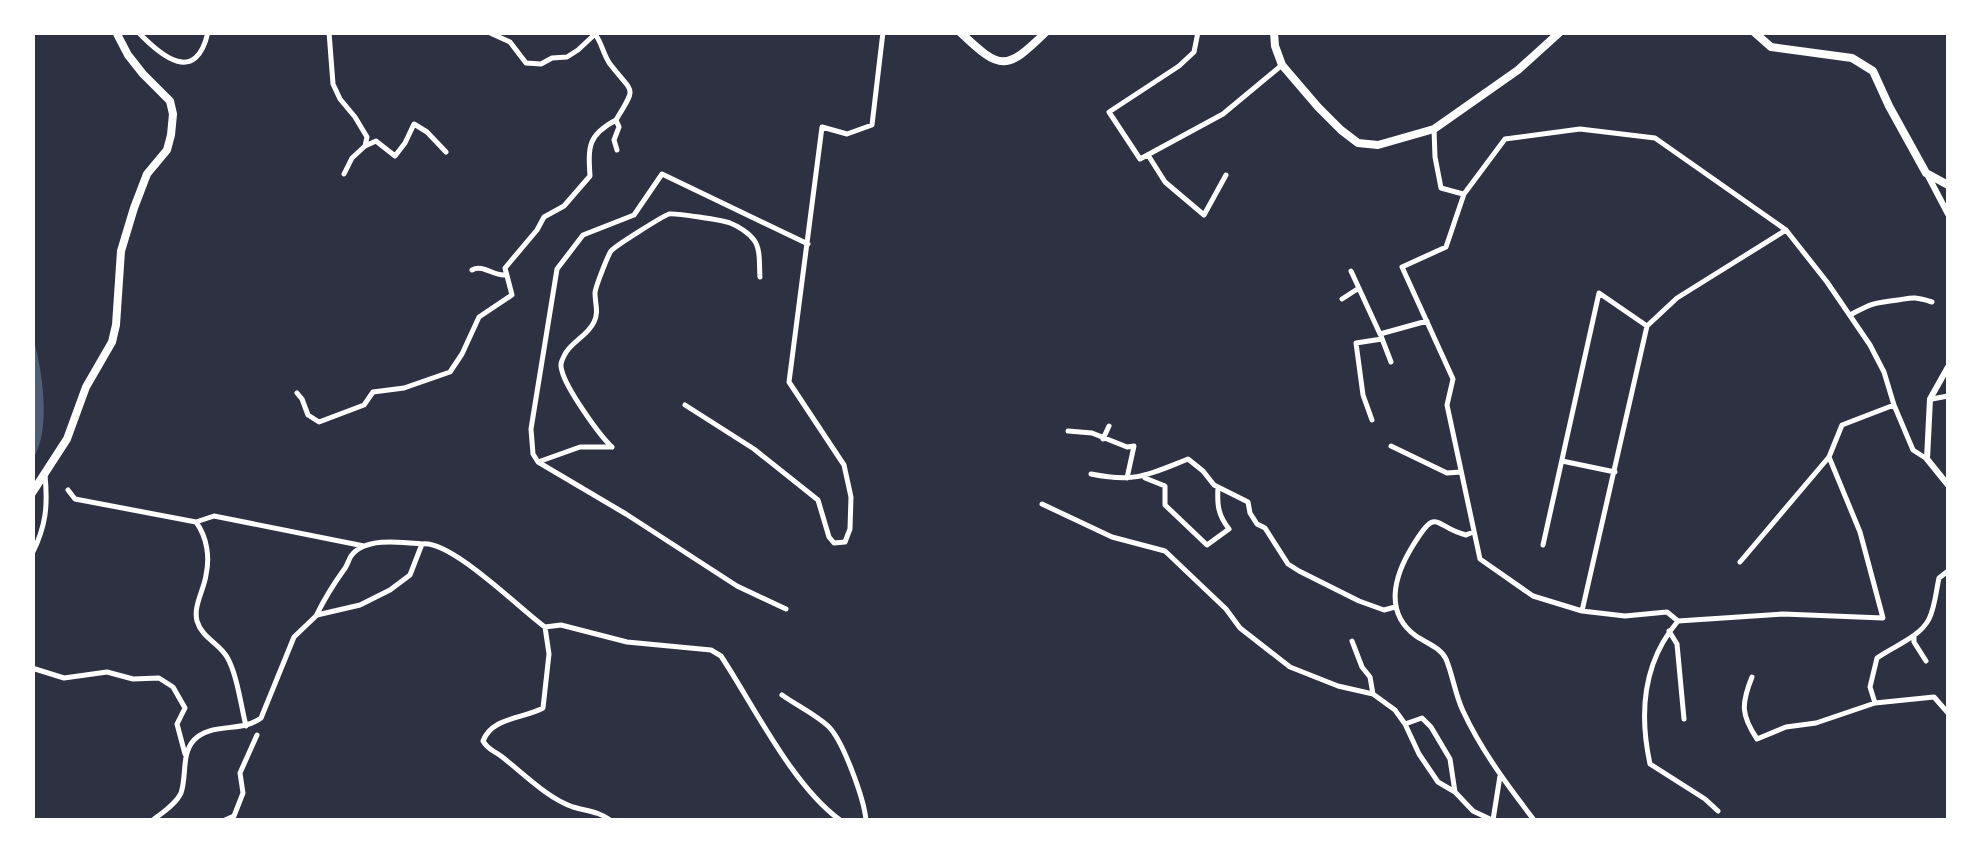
<svg xmlns="http://www.w3.org/2000/svg" width="1981" height="853" font-family="Montserrat,sans-serif">
<rect width="100%" height="100%" fill="#2d3142"/>
<path fill="#4f5d75" d="M32,334C42,368 52,428 33,459Z"/>
<g fill="none" stroke-linecap="round" stroke-linejoin="round">
<path stroke="#fff" stroke-width="5" d="M138,32C162,57 196,85 208,32
M329,32L333,84L340,99L355,117L367,137L365,146L352,158L344,174
M488,32L510,42L526,63L541,64L552,58L567,57L578,50L594,35
M1198,32L1194,52L1179,66L1109,112L1140,159L1223,114L1282,65
M595,34C602,43 603,54 610,64C634,95 637,85 616,120L619,127L614,140L617,150
M1434,129L1435,157L1441,188L1463,194
M365,146L376,141L395,156L405,143L414,124L427,132L446,152
M1148,155L1165,182L1204,215L1226,175
M472,270C483,264 493,276 505,275
M1351,271L1380,334L1427,321
M1342,299L1359,288
M1850,315C1869,305 1869,304 1890,301C1911,299 1910,295 1932,302
M1381,336L1391,362
M297,393L302,399L308,415L319,422L364,405L373,392L404,388L450,372L462,354L479,317L512,295L505,268L537,230L544,217L564,206L590,176C588,146 588,135 616,120
M1932,399L1948,396
M685,405L754,449L818,500L829,537L834,543L845,542L850,529L851,497L844,465L789,382L822,127L847,134L872,125L883,32
M1372,420L1363,395L1356,343L1382,339
M1068,431L1092,433L1127,447L1134,446L1127,478
M1103,439L1109,426
M1391,446L1447,473L1461,472
M612,447C599,435 566,388 562,371C560,365 561,362 564,356C570,342 587,337 594,322C599,312 595,304 595,293C595,288 608,255 611,251C615,246 663,216 669,214C675,213 723,220 730,223C738,226 749,233 754,240C761,249 759,266 760,277
M1562,461L1615,472
M538,462L580,447H612
M1091,474C1136,483 1148,475 1188,459L1203,471L1214,485L1248,502L1250,513L1257,524L1265,528L1288,564L1299,571L1359,601L1384,610L1395,607
M1145,478L1165,486V505L1207,545L1229,529C1218,515 1217,505 1218,487
M68,490L75,499L196,522C207,537 210,557 206,575C204,590 193,606 197,621C202,638 219,643 227,657C237,674 241,706 246,726
M1042,504L1112,537L1165,551L1226,609L1240,628L1290,667L1338,686L1373,694L1395,710L1405,724L1419,754L1438,782L1455,792L1473,811L1492,820
M196,522L214,516L364,546
M1473,532L1466,535C1433,527 1438,504 1412,547C1395,575 1383,612 1416,636C1426,643 1440,647 1446,659C1453,676 1455,694 1463,711C1481,750 1508,786 1534,820
M1543,545L1599,293L1647,326
M32,554C46,526 48,506 45,475
M1740,562L1829,457L1842,425L1894,405L1913,450L1927,459
M1948,571L1939,578C1936,591 1935,607 1929,619C1920,637 1894,646 1877,658L1870,687L1875,703L1934,697L1948,713
M786,609L737,586L626,514L538,462L533,454L531,429L557,269L583,235L634,215L662,174L808,244
M1582,611L1647,326L1677,298L1786,230
M317,614C325,598 333,585 343,571C347,567 348,561 351,556C365,537 401,542 422,544
M1678,621L1667,612L1625,616L1582,611L1533,596L1480,559L1447,405L1453,379L1402,267L1446,247L1464,194L1505,139L1580,129L1655,138L1786,230L1827,282L1870,345L1884,372L1894,405
M545,627L561,625L627,642L711,650L721,656C754,706 792,785 840,820
M1669,631L1677,644L1684,719
M1914,636V642L1926,661
M1352,641L1362,667L1370,677L1373,694
M32,668L64,678L107,672L133,679L159,678L173,687L185,708L177,724L185,754
M1752,677C1741,704 1741,715 1757,739L1786,727L1816,723L1875,703
M782,695C796,705 815,714 828,726C843,740 864,799 866,820
M1405,724L1422,718L1431,727L1450,759L1455,792
M1718,811L1705,799L1650,764C1639,713 1643,662 1678,621L1783,614L1883,618L1860,532L1829,457
M153,820C162,813 176,804 181,793C187,776 181,754 194,740C211,722 241,733 261,718L294,637L317,615L360,605L390,590L410,575L422,544C450,539 520,609 545,627L549,654L543,708C523,719 492,717 483,741C488,750 493,750 501,756C523,773 547,798 573,807C587,811 600,812 610,820
M225,820L234,816L243,793L240,773L257,735
M1493,820L1500,776"/>
<path stroke="#fff" stroke-width="6" d="M1927,174L1948,214
M1948,367L1930,399L1927,459L1948,485"/>
<path stroke="#fff" stroke-width="8" d="M32,493L67,439L86,387L112,342L116,325L121,251L134,208L147,174L167,150L171,135L173,114L170,101L143,74L128,55L116,32"/>
<path stroke="#fff" stroke-width="8" d="M960,32C1001,71 1006,71 1046,32
M1274,32L1275,46L1282,65L1318,107L1341,130L1358,143L1378,145L1434,129L1518,70L1560,32
M1754,32L1771,47L1852,58L1873,71L1889,106L1926,173L1948,185"/>
</g>
<rect width="1981" height="853" fill="none" stroke="#ffffff" stroke-width="70"/>
</svg>
